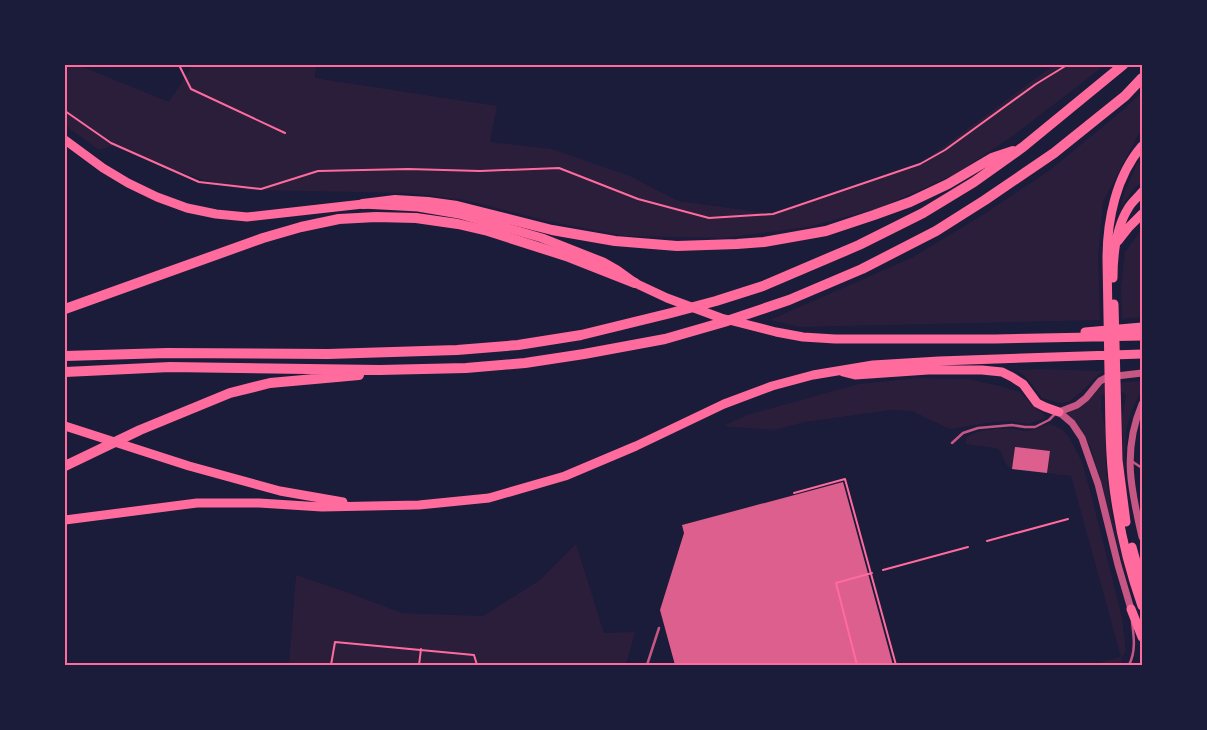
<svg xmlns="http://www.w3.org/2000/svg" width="1207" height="730" font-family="'Space Grotesk',sans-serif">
<rect width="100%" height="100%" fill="#1b1b3a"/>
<path fill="#2a1e3b" d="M65,65H78L169,102L193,65H316L315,78L497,106L490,142L552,149L630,176L678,201L773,214L920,164L1054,65H1105L1014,135L956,174L879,208L808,227L722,238L625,236L547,221L465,200L409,193L248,190L200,179L136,156L114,145L99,150L65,125Z
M1142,92V132L1138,135L1103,202L1098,257L1100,320L800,327L770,320L911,258L981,216L1050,170L1123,110Z
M1138,162L1142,169V182L1135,187L1120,209L1124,193Z
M1142,229V317L1122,319L1121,287L1125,252Z
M1041,369L1103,371L1098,375L1084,389L1069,402L1059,403L1042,398L1026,377L1017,370Z
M918,378L968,379L1000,386L1020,392L1035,408L1043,413L1046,418L1028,424L1011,421L986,423L951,429L947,428L912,411L891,410L805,422L774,430L723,426L747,415L859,384Z
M1142,381V391L1140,393L1132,410L1126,431L1125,471L1124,472L1122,418L1126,396L1123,392L1111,391L1104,393L1101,397V409L1105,428L1106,470L1110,503L1113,521L1126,572H1125L1091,448C1084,435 1078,423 1067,414L1103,384Z
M1050,424L1063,430L1069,437L1082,462L1091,494L1122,618L1126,651L1121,660L1123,665H1091L1121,657L1071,476L1047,473L1049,451L1015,447L1012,469C1003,465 1005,456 998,449C997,448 971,445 966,444V438C976,430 996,428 1008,429C1015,429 1021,431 1028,431C1036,430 1043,426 1050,424Z
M576,544L604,633L635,632L626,665H289L296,575L352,594L402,613L483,616L540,580Z"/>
<path fill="#dd5f8e" d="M1015,447L1050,451L1047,473L1012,469Z
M843,482L893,665H675L660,610L684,533L682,525Z"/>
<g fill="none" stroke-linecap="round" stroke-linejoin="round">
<path stroke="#ff6b9d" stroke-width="2" d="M179,65L191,89L285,133
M65,111L111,143L199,182L261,189L318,171L408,169L480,171L559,168L638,199L709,218L773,214L920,164L945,150L1036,84L1067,65
M794,493L845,479L896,665
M987,541L1068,519
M883,570L968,547
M331,665L335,642L474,655L477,665
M419,665L421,649
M857,665L836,583L872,573"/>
<path stroke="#c65784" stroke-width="2.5" d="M952,443L963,433L978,428L1012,425L1025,427H1035L1049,420L1056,413
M1133,462L1142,468
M647,665L659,628
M1129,665C1136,651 1134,637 1132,622"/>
<path stroke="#c65784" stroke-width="7" d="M1142,404C1122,451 1131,490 1142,537
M1059,412L1072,423L1082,438L1098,484L1118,565L1131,609
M1059,412L1077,405L1086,398L1100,381L1108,377L1142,373"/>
<path stroke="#ff6b9d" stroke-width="9" d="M65,140L103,168L128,183L157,197L187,208L216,214L247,217L363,204L418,207L459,214L542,238L603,262L617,270L635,283L667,298L721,318L776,332L803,337L835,339H995L1142,336
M1142,146C1116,176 1107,220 1107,259C1108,297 1108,335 1109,373C1110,416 1109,460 1116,502C1121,535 1131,575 1142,606
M1118,241L1129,227L1142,214
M1113,278C1113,255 1116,227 1129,207C1132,202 1138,197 1142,192
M1114,304L1118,460L1126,522
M1085,332L1142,327
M843,372L855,375L928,370H982L1002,372L1012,377L1023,384L1037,403L1045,407L1059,412
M65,426L189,466L280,491L343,502
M65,520L197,503H259L322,507L419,505L489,498L565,476L636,446L724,404L772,386L813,375L873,365L939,361L1142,354
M1132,547L1142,583
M1131,609L1142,637"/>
<path stroke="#ff6b9d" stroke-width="10" d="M363,204L395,200L428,202L457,206L552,230L615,241L677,246L737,244L764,242L826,231L874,215L910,202L948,184L992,158L1013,151
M65,309L263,238L301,227L339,219L376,217L416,218L458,224L488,231L569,257L635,283
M65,356L167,353L328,354L457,350L518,345L581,335L671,313L716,301L763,286L859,245L923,213L974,182L1023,147L1123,65
M65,372L170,367L380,370L466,368L525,363L584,354L665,339L724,322L789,300L862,269L936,231L985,200L1054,153L1125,96L1142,78
M65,466L140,430L230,393L270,383L359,375"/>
</g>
<rect width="1207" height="730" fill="none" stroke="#1b1b3a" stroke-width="132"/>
<rect x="66" y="66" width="1075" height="598" fill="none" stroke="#ff6b9d" stroke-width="2"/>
</svg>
